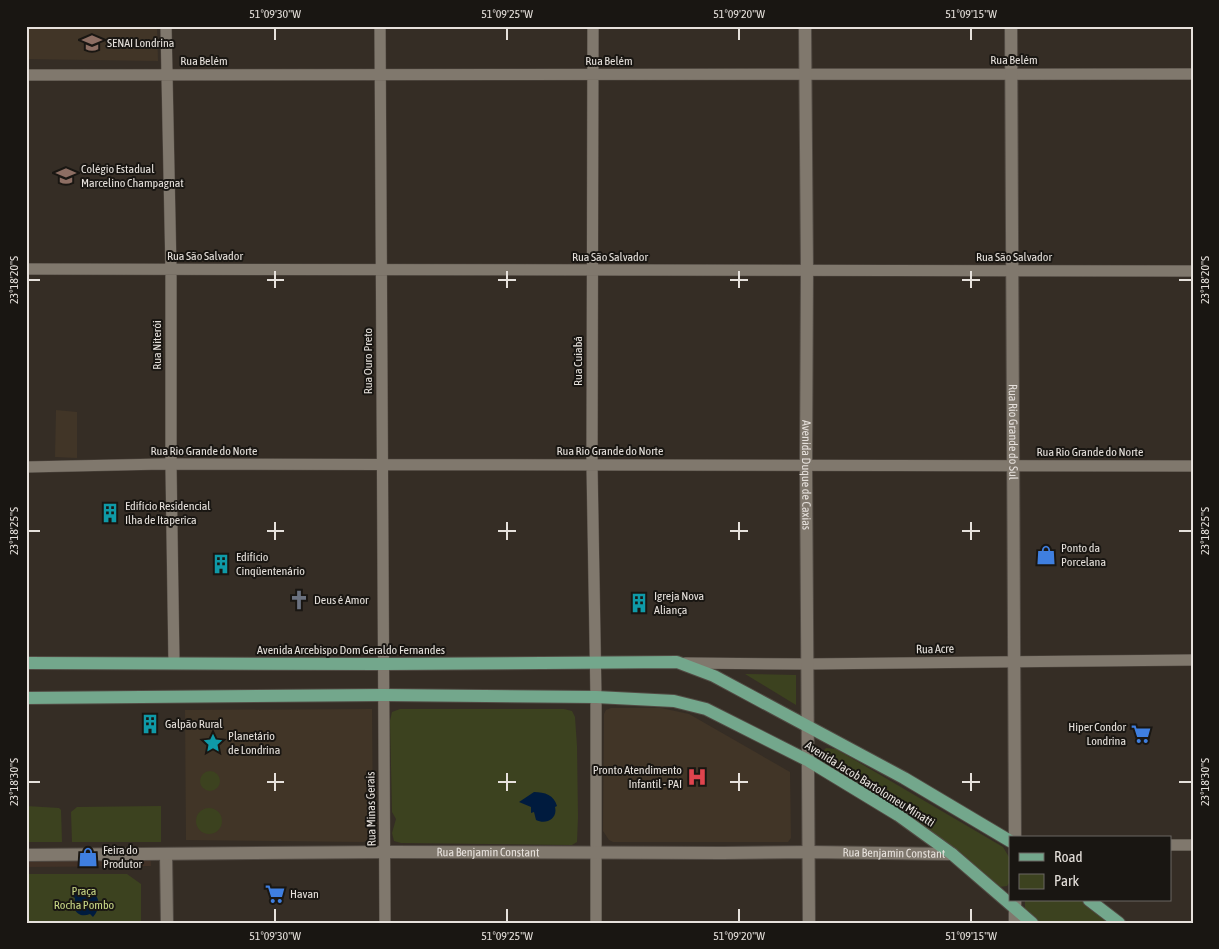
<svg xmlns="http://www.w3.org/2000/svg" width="1219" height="949" font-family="'Asap Condensed',sans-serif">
<rect width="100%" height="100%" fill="#352d25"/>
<path fill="#423227" d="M26,848H150L151,866L26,867Z"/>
<path fill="#413527" d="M26,26H157L158,61L26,59Z
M56,410L77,412V458L55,457Z
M611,708H661L689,714L790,772L791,838L788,842H613L609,840L603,831L604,714L606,710Z
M372,709L373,831L372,837L368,840L364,842L186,840L185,710Z"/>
<path fill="#3c421f" d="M745,674L796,675V705Z
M400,709H564L572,711L575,717L577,746L578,817L577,842L572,845L401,843L394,841L392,833L396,819L392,812L390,721L392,712Z
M826,748L836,749L1003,847L1009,857V883L1007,886L999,887L962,856L870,789L823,763L819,756Z
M200 781a10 10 0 1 1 20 0a10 10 0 1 1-20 0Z
M26,806L59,808L61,810L62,842H26Z
M161,806V842H72L71,812L77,807Z
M196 821a13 13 0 1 1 26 0a13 13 0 1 1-26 0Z
M26,874H127L141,884V923H26Z
M1025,900H1086L1114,923H1039L1025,910Z"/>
<path fill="#001b3e" d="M534,792C545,792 554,795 557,806L555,807C558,819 546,825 536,820L534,812L531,813V807L519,802Z
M85,888C99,892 103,906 93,917L90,914C83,917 77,915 74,908L75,898L71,896L77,890Z"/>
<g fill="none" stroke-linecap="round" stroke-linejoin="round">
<defs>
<path id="street" d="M166,26L171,270V467L174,663
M380,26L385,923
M593,26L592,465L596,697V923
M26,75L1193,74
M26,269L1193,271
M26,467L163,464L1193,466
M685,663L808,664L1193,660
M1170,845H1193"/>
<g id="secondary">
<path id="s1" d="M805,26L807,271L806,466L809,923"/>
<path id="s2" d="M1011,26L1015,838"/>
<path d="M166,854L167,923"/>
<path id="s3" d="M26,855L385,852L723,853L810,852L952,854"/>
<path d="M1015,900V923"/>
</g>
<path id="primary" d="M26,663L383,664L677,662L714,676L904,778L1010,841
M26,698L383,695L596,697L674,701L706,709L809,761L898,815L952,854L1032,923
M1089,900L1119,923"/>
</defs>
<use href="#street" stroke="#514a43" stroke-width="12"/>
<use href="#secondary" stroke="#514a43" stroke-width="14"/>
<use href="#primary" stroke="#514a43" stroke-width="14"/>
<use href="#street" stroke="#80786d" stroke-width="11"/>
<use href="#secondary" stroke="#80786d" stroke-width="12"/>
<use href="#primary" stroke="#73a78c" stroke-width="12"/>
</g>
<path fill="none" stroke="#e6e1dc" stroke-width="2" d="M275,28V40M507,28V40M739,28V40M971,28V40M275,271V288M507,271V288M739,271V288M971,271V288M28,280H40M267,280H284M498,280H516M730,280H748M962,280H980M1179,280H1192M275,522V540M507,522V540M739,522V540M971,522V540M28,531H40M267,531H284M498,531H516M730,531H748M962,531H980M1179,531H1192M275,773V791M507,773V791M739,773V791M971,773V791M28,782H40M267,782H284M498,782H516M730,782H748M962,782H980M1179,782H1192M275,909V922M507,909V922M739,909V922M971,909V922"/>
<defs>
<symbol id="university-bare" viewBox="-9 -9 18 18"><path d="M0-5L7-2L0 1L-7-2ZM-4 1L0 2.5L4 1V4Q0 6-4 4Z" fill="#8d6e63" stroke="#191612" stroke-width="2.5" paint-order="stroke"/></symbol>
<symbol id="school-bare" viewBox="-9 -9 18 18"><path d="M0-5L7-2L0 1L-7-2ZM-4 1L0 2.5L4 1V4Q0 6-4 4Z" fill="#8d6e63" stroke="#191612" stroke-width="2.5" paint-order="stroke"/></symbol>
<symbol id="building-bare" viewBox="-9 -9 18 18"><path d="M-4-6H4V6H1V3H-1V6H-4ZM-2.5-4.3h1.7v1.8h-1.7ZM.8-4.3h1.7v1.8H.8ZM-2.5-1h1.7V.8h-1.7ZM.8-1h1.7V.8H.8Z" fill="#0f9aa8" stroke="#191612" stroke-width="2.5" paint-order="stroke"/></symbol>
<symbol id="shop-bare" viewBox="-9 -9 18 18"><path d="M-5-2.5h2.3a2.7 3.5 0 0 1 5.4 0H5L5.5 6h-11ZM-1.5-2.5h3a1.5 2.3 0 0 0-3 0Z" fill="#3f7fe0" stroke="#191612" stroke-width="2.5" paint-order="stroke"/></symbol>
<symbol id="church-bare" viewBox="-9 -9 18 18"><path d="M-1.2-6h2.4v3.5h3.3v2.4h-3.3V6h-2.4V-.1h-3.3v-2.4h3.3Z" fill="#6b7280" stroke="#191612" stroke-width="2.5" paint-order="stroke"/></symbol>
<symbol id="supermarket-bare" viewBox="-9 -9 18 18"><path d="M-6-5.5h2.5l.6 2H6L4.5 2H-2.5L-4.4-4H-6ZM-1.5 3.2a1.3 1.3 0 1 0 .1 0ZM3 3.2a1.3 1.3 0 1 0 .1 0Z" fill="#3f7fe0" stroke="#191612" stroke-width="2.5" paint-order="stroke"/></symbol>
<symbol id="sight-bare" viewBox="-9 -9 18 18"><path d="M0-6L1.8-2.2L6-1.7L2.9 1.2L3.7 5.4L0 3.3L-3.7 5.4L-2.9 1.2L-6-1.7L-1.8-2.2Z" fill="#0f9aa8" stroke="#191612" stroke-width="2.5" paint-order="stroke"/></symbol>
<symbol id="hospital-bare" viewBox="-9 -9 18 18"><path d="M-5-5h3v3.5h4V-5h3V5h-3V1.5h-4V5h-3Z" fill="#e0444e" stroke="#191612" stroke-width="2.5" paint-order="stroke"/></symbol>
</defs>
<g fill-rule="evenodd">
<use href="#university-bare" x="78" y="29" width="28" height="28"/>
<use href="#school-bare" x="52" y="162" width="28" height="28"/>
<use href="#building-bare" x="96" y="499" width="28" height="28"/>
<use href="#shop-bare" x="1032" y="541" width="28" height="28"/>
<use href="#building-bare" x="207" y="550" width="28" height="28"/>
<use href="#church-bare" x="285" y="586" width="28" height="28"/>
<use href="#building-bare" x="625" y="589" width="28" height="28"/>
<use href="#building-bare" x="136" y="710" width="28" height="28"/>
<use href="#supermarket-bare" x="1127" y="720" width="28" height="28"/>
<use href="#sight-bare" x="199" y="729" width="28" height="28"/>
<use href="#hospital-bare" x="683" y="763" width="28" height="28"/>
<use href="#shop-bare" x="74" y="843" width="28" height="28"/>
<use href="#supermarket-bare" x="261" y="880" width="28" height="28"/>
</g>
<g text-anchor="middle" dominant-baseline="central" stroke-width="4" stroke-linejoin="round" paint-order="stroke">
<g font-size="12" fill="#e6e1dc" stroke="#191612" text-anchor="start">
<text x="107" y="43">SENAI Londrina</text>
<text x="81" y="169">Colégio Estadual<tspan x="81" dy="14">Marcelino Champagnat</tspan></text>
<text x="125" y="506">Edifício Residencial<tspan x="125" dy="14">Ilha de Itaperica</tspan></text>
<text x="1061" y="548">Ponto da<tspan x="1061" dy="14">Porcelana</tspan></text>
<text x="236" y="557">Edifício<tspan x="236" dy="14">Cinqüentenário</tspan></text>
<text x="654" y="596">Igreja Nova<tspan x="654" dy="14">Aliança</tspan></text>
<text x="314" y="600">Deus é Amor</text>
<text x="165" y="724">Galpão Rural</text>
<text x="1126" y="727" text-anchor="end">Hiper Condor<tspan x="1126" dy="14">Londrina</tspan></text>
<text x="228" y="736">Planetário<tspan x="228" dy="14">de Londrina</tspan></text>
<text x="682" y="770" text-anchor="end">Pronto Atendimento<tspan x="682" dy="14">Infantil - PAI</tspan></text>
<text x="103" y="850">Feira do<tspan x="103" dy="14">Produtor</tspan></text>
<text x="290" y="894">Havan</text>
</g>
<g font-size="12" fill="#e6e1dc" stroke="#191612">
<text x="1014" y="60">Rua Belém</text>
<text x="204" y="61">Rua Belém</text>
<text x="609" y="61">Rua Belém</text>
<text x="205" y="256">Rua São Salvador</text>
<text x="610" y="257">Rua São Salvador</text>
<text x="1014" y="257">Rua São Salvador</text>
<text transform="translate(157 345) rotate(-90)">Rua Niterói</text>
<text transform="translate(368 361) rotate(-90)">Rua Ouro Preto</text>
<text transform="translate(578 361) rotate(-90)">Rua Cuiabá</text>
<text stroke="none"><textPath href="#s2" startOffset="406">Rua Rio Grande do Sul</textPath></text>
<text x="204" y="451">Rua Rio Grande do Norte</text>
<text x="610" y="451">Rua Rio Grande do Norte</text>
<text x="1090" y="452">Rua Rio Grande do Norte</text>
<text stroke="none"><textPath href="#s1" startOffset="449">Avenida Duque de Caxias</textPath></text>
<text transform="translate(935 649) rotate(-1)">Rua Acre</text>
<text x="351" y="650">Avenida Arcebispo Dom Geraldo Fernandes</text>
<text transform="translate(870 784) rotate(32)">Avenida Jacob Bartolomeu Minatti</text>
<text transform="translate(371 809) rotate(-91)">Rua Minas Gerais</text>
<text stroke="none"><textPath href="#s3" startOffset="462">Rua Benjamin Constant</textPath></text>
<text stroke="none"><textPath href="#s3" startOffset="868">Rua Benjamin Constant</textPath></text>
</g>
<g font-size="12" fill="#c8d787" stroke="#191612">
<text x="84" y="891">Praça<tspan x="84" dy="14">Rocha Pombo</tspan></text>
</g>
</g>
<rect width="1219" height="949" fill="none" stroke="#191612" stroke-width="55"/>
<rect x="1009" y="836" width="162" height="65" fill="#191612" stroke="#6b6763"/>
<rect x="1019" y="853" width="25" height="8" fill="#73a78c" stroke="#6b6763"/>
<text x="1054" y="862" font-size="15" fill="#e6e1dc">Road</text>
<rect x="1019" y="874" width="25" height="15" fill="#3c421f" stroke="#6b6763"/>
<text x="1054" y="886" font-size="15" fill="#e6e1dc">Park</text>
<rect x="28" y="28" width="1164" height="894" fill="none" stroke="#e6e1dc" stroke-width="2"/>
<g font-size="12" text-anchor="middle" fill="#e6e1dc">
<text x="275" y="18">51°09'30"W</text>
<text x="507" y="18">51°09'25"W</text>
<text x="739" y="18">51°09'20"W</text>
<text x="971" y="18">51°09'15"W</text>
<text transform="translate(14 280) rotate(-90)" y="4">23°18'20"S</text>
<text transform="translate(1205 280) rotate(-90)" y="4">23°18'20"S</text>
<text transform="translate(14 531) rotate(-90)" y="4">23°18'25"S</text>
<text transform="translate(1205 531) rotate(-90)" y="4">23°18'25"S</text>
<text transform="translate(14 782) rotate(-90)" y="4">23°18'30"S</text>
<text transform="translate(1205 782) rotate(-90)" y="4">23°18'30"S</text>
<text x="275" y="940">51°09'30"W</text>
<text x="507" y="940">51°09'25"W</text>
<text x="739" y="940">51°09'20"W</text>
<text x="971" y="940">51°09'15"W</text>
</g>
</svg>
